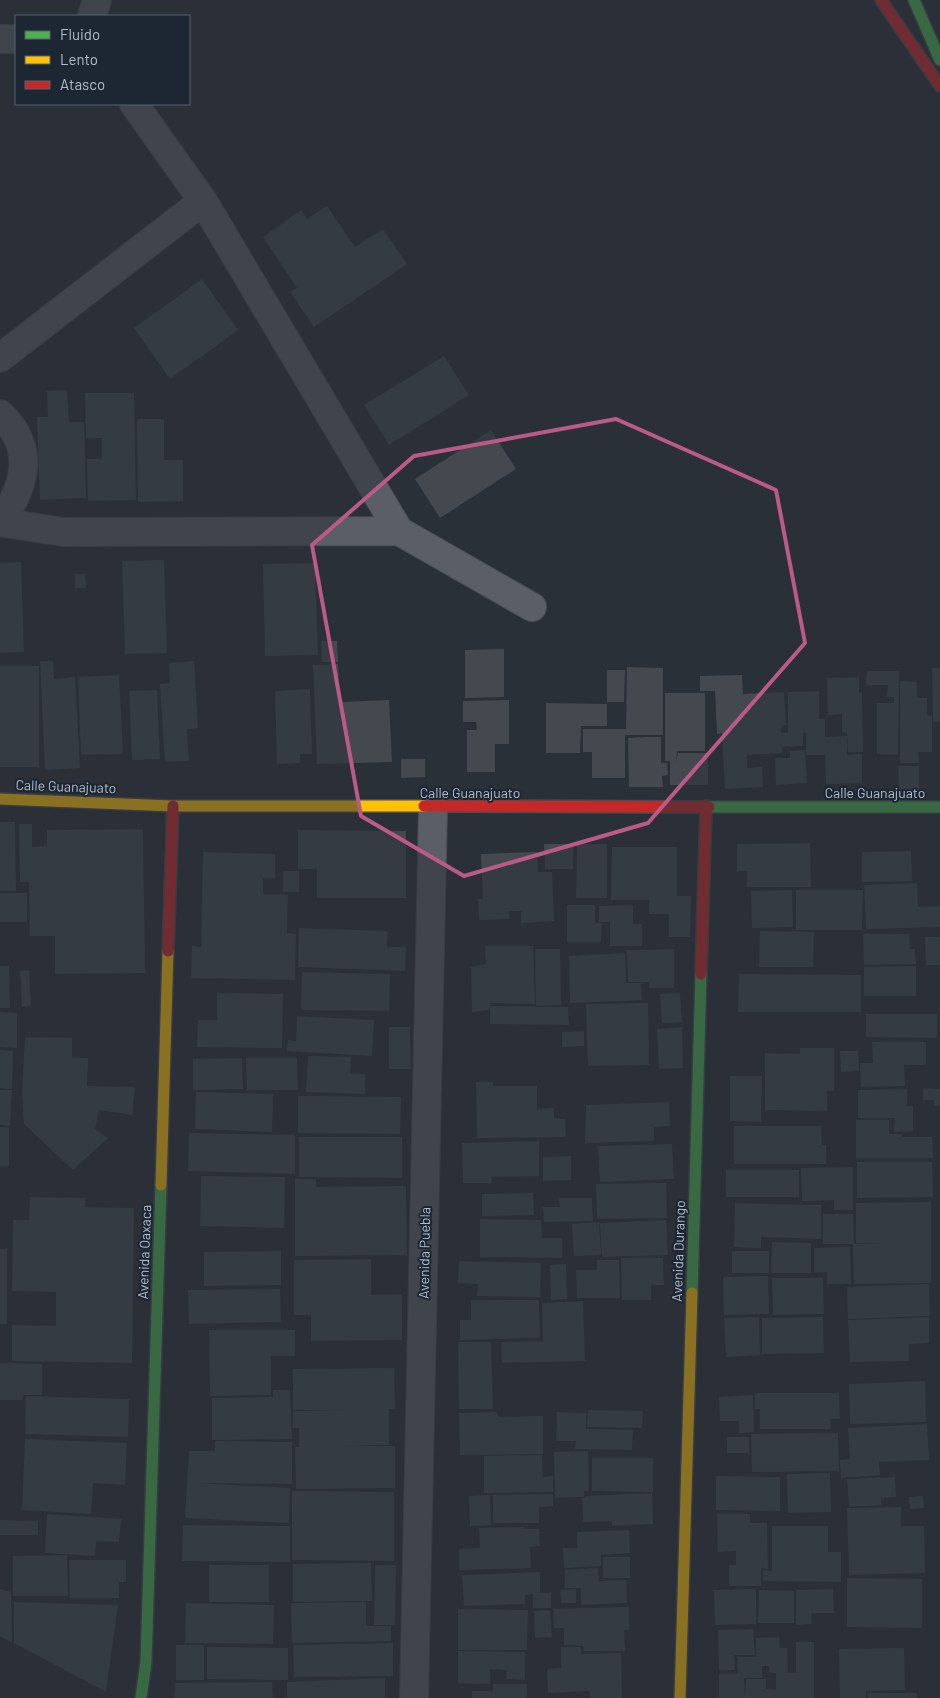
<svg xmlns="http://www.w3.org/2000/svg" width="940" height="1698" font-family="Barlow,sans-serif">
<rect width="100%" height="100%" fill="#2a3038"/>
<path fill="#444950" d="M327,206L355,247L383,229L407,264L314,327L290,292L297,288L263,237L301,210L307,219Z
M202,279L238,330L170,379L134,328Z
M444,356L469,395L389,445L364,405Z
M67,390L69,422H84L86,498L40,500L37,417H48L47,391Z
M85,393H134L136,500L88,501L87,459H102V438H86Z
M137,419H164V460H183V501L138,502Z
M491,430L516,469L440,518L415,479Z
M164,560L167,653L125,654L122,561Z
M21,562L24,652L0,653V563Z
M315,563L318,655L265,656L263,564Z
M75,574H85L86,588H75Z
M321,641H337L338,662H322Z
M504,649V697L465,698V650Z
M40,661H53L54,679L75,677L80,768L45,770Z
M194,661L198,728L187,729L189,761L165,762L160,684L170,683L169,663Z
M338,664L340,702L389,700L392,762L317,764L313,665Z
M0,666H39V767H0Z
M627,667L663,668V735H625V778H592V752H583V729H626Z
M932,668H940V722H933Z
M607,670H625L624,702H607Z
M867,671H899L898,755L877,754V703H894V697H887L888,685H866Z
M119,675L123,754L81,755L78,677Z
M742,675L743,694L784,692L786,725L781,726V733H788V692L819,691V719H825V737L847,736V755L862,754V783L826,784L825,755H806V733H803V746L782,747V753L747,755V768L762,767L763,787L725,789L722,733L717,734L715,691H700V676Z
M859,677V693L862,692L863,752H848L847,733L842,732V714L828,715L827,678Z
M900,681L917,682V698H927V715L932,716V752H918L919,763H900Z
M310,689L312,754H300V763L277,764L275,691Z
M157,690L160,759L132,760L129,691Z
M665,693H705V751H677L676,762L678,753H708V785H670V761H665Z
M509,700V744H495V772H467V730H477L476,722H463V701Z
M546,703L607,704V726H581L580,753H546Z
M646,737H661V763H667L668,775L662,776L663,787H629L628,738Z
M805,750L807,783L776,785L775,758H790V751Z
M401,759H425V777L401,778Z
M898,766H919V792H899Z
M0,822H15L16,891H0Z
M19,824H32V847L47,846V830L143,829L145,973L55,974V936H30L29,882H20Z
M298,830L406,831V898H317V869H298Z
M810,843L811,887H747V871H737V844Z
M544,844H573V869H545Z
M577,844H607V898H576Z
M612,847H677V896H691L690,937H669V914H649V900H611Z
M911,851L912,881L862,882V852Z
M203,852L275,854V878H263V894L288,895L287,933L296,934L295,980L191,978L192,946L201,947Z
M537,852L538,872H552L554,921L521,923V911H509V919L479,920L478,899H483L481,854Z
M283,871H299V892H283Z
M917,883L918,907L940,906V927L866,929L864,885Z
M792,890L793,927L752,928L751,891Z
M796,890H863L862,930H796Z
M0,893H27V922H0Z
M567,905H595V923H602L601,942H567Z
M633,905V924H642V946H610V922H599V906Z
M299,928L388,931L387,947H406L405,971L298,967Z
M760,931L814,932L813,967H759Z
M863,934H909L910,949H915L916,964L864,965Z
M925,937H940V965H926Z
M485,946H533L535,1004L491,1003L488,1010L472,1012L471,967L486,964Z
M535,949H560L561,1005L536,1006Z
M674,949V988H649V982H628L627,950Z
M625,953L626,983H641L642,1000L570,1003L569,956Z
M0,966H9L10,1008H0Z
M916,966V996H864V967Z
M29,970L31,1006L22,1007L20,971Z
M302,972L390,974L389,1011L301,1010Z
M739,974L861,975V1012H738Z
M217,993L283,994L282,1048L197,1047L198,1020H217Z
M680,993L682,1022L662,1023L660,994Z
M648,1003L649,1065L588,1066L586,1004Z
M490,1006L568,1007L569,1025L490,1024Z
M0,1012L17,1013V1048L0,1047Z
M866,1014H937V1038L866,1037Z
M297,1016L374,1020L372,1056L287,1051L288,1040L296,1041Z
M389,1027H410L411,1069H389Z
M682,1027L683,1068L659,1069L657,1029Z
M584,1031V1046L562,1047V1032Z
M25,1037L72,1038V1058H88L87,1086L135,1087L132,1115L99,1110L95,1129L108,1138L73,1170L24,1124L22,1092Z
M872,1042H926V1065H904L905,1086L861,1087L860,1063H873Z
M800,1048H834V1091H827V1111L765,1110V1053L800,1054Z
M0,1050L13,1051L12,1089L0,1088Z
M840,1051H858L859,1071L841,1072Z
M308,1056L351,1057L350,1074H365V1094L306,1092Z
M242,1058L243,1089L193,1090V1059Z
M246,1058H297L298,1090H247Z
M730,1076H762L761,1122L730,1121Z
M476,1082H493V1086H537V1109L554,1108V1118L565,1119L566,1137L477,1138Z
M923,1088L940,1089V1106H934V1100H923Z
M907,1089V1106H913V1131L894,1132L895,1118H858V1090Z
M0,1090H12L10,1126L0,1125Z
M196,1092L273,1094L272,1132L195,1129Z
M298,1096L401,1097L400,1134L298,1133Z
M669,1102L670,1126L654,1127V1141L585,1143L586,1105Z
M856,1120H889V1134H902V1137H932L933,1158H856Z
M734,1126H821L822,1145H826V1164H734Z
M0,1127H9V1166H0Z
M189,1133L295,1135V1174L188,1171Z
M299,1137H402V1178L299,1177Z
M539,1141V1176L491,1177L492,1183H463L462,1143Z
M672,1144L674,1179L600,1182L598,1146Z
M571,1156V1180L543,1181V1157Z
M857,1162H932L933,1197L857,1198Z
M853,1167V1210H834V1200L802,1201L801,1168Z
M726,1170H799V1197H726Z
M201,1176L285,1177L284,1228L200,1226Z
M295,1179H316V1187L406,1186L407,1255L295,1256Z
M666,1183L667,1218L597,1219L596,1184Z
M533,1193L534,1215L482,1216V1194Z
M30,1197L85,1198V1207L134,1208L132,1363L12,1361V1325L56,1326V1292L12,1291L13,1220H29Z
M559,1198H592L593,1221L544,1222L543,1207H560Z
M931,1202V1283L854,1284L853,1244L881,1243H856V1203Z
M735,1203L821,1205V1239L761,1237V1248L734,1247Z
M823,1214H853L854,1244H823Z
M480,1219L541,1220L542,1238H562V1258L480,1257Z
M666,1220L668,1255L602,1257L600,1223Z
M599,1222L601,1255L574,1256L572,1224Z
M772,1242L811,1243V1273H771Z
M850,1247L851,1284H827V1272L814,1273V1248Z
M0,1249H7V1324H0Z
M281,1251V1285L204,1286V1252Z
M732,1251H769V1273H732Z
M621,1258H663L664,1285H651V1300H622Z
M371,1259V1295L402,1294V1340L311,1341V1315H294V1260Z
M597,1260H619L620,1298H577L576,1270H597Z
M459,1261L541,1263L540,1297L477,1296L478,1284L458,1283Z
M566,1264L567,1299L551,1300L550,1265Z
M768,1276L769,1314L724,1315L723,1277Z
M772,1278H823L824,1314L773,1315Z
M929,1284L930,1316L848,1319L847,1287Z
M280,1289L281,1322L189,1324L188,1290Z
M471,1300H539L540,1338L460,1340V1320H471Z
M583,1301L585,1361L502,1363L501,1342L543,1341L542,1303Z
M759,1317L760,1355L726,1357L724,1318Z
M823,1317L824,1353L762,1354V1318Z
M929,1317V1343L909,1344V1361L850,1362L848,1320Z
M209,1330H295V1356H271V1395L210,1396Z
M458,1342H491L493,1409H459Z
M0,1363L42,1364V1395H23L22,1400H0Z
M394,1368L395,1409H389V1445L341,1446H395V1488L296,1489L295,1447H299V1428H293V1411L347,1410H293V1369Z
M925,1381L926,1422L850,1424L849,1384Z
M273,1390H290L292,1439L212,1440V1398L273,1397Z
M755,1393H839L840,1419H830L831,1429H760V1409H755Z
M753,1395L754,1432L739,1433V1421H720L719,1397Z
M26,1396L129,1399L128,1437L25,1434Z
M588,1410L643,1411L642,1428L587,1427Z
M497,1412L498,1417L543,1416V1454L460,1455L459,1413Z
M557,1412L586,1413V1429L633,1430L632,1450L575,1449L576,1441H556Z
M927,1424L929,1460L879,1462L880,1475L841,1478L840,1460L850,1459L848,1428Z
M838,1433L839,1471L752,1472L751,1434Z
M727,1437H749V1453H727Z
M25,1439L127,1443L125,1485L93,1483L91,1514L22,1510Z
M215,1441L292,1442V1484L196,1483L290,1488L289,1523L185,1518L189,1451H215Z
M588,1451L589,1491H584V1497L555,1498L554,1452Z
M542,1455L543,1477L553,1476V1492L484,1493V1456Z
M592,1458H653V1492L592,1491Z
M830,1473L831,1512L788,1513L787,1474Z
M716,1476L780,1477V1511L716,1510Z
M895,1477L896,1497L881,1498V1505L849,1507L847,1479Z
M292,1491L394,1492V1561L292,1560Z
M652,1493L653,1524L612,1526V1521L583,1522L582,1498H586V1496Z
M553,1494V1506L539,1507V1523H493V1495Z
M490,1495L491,1525L470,1526L469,1496Z
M923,1496L924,1508L910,1509L909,1497Z
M901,1507V1526H924L925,1573L849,1575L847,1508Z
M47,1514L121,1519L119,1542L96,1541L95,1556L45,1553Z
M717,1514H750V1523H767L768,1569L761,1568V1586H729V1565H736V1551L718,1552Z
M0,1520L38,1521V1535H0Z
M183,1525L290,1526V1562L182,1561Z
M772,1526H828V1552H841V1582L763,1581V1570L772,1571Z
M524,1527V1529H539L540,1546L530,1547L531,1568L459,1570V1549L480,1548L479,1528Z
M629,1530L630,1553L601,1555V1566L564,1568L563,1548H577V1532Z
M67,1555L68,1596H13V1556Z
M603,1557H630V1578H603Z
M69,1560H126V1582H119V1598H70Z
M371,1563L372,1601L293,1602V1564Z
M209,1565H269V1602H209Z
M375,1565H396L395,1625H374Z
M598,1568L599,1581L626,1580L627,1603L581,1605V1588H565V1570Z
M540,1572V1593H551V1608H533V1594L525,1595V1604L464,1606L462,1575Z
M847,1578L922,1579V1628L847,1627Z
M0,1589L11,1592L12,1643L0,1636Z
M576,1589V1603H561L560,1590Z
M756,1589V1624L715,1625L714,1590Z
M833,1589L834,1613H811L812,1624L796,1625V1590Z
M759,1590L794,1591V1623H758Z
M14,1602L118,1605L106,1692L14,1643Z
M366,1602V1626H391V1641L292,1643L291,1603Z
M186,1603L274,1605L273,1644L185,1643Z
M629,1607V1630H624L625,1651H584L583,1646L564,1645V1628H554L553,1609Z
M458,1609L528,1610L527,1650H458Z
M550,1610L552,1637L535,1638L534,1611Z
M753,1629L755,1655H734L735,1670H719L718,1630Z
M779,1637L780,1648H787L788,1673H796V1642H814V1698H745L746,1679H766V1689L776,1690V1673H770L769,1666H762V1678H744L745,1698H719V1674H738L737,1657H756V1638Z
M393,1643V1676L294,1677L293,1645Z
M176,1645H204V1680H176Z
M207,1647L288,1648V1680L207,1679Z
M561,1647H581V1654L621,1653L622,1698H590V1691L548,1693L547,1669L561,1668Z
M904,1648L905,1690L866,1691V1698H840L839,1649Z
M458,1651L525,1652V1680L506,1679L507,1670L490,1669V1684L458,1683Z
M385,1678V1698H287V1682Z
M272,1682L273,1698H174L175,1683Z
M493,1684H527V1698H472V1691H493Z
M867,1693H917V1698H868Z"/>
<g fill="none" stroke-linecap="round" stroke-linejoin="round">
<defs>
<path id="street" d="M92,16L97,0
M0,39H16
M134,104L203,201L399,531
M0,358L203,201
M0,414C36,448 26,486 0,522
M0,522L63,532L399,531L532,607
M414,1698L433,808"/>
<path id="fast" d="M914,0L940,60
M709,807H940
M692,1293L701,974
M141,1698L146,1662L161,1185"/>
<path id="slow" d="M0,799L173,806H424
M161,1185L168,951
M680,1698L692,1293"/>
<path id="jam" d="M881,0L940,86
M424,806L709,807
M168,951L173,806
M701,974L706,806"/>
</defs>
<use href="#street" stroke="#484c53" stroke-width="30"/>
<use href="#fast" stroke="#484c53" stroke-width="14"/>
<use href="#slow" stroke="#484c53" stroke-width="14"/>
<use href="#jam" stroke="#484c53" stroke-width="14"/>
<use href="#street" stroke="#5a5e66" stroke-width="28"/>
<use href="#fast" stroke="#4caf50" stroke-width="11"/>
<use href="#slow" stroke="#ffc107" stroke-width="11"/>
<use href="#jam" stroke="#c62828" stroke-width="11"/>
</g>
<path d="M0 0H940V1698H0ZM616,419L776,490L805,643L648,823L464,876L361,816L312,545L414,456Z" fill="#2a3038" fill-opacity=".55" fill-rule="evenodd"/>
<path fill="none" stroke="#bc5a87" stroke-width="4" stroke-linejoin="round" d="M616,419L776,490L805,643L648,823L464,876L361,816L312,545L414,456Z"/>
<g text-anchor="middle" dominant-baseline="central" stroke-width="4" stroke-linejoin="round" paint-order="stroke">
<g font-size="14" fill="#b4bcc9" stroke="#1d2633">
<text transform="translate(66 786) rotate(2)">Calle Guanajuato</text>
<text x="470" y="792">Calle Guanajuato</text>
<text x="875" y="792">Calle Guanajuato</text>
<text transform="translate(678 1251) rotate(-88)">Avenida Durango</text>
<text transform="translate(144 1252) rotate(-88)">Avenida Oaxaca</text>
<text transform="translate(424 1253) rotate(-89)">Avenida Puebla</text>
</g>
</g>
<rect x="15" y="15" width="175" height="90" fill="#1d2633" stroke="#59626f"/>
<rect x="25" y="31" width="25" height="8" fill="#4caf50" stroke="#59626f"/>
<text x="60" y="40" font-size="15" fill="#b4bcc9">Fluido</text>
<rect x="25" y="56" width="25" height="8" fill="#ffc107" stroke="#59626f"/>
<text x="60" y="65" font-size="15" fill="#b4bcc9">Lento</text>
<rect x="25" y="81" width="25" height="8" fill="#c62828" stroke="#59626f"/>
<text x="60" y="90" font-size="15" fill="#b4bcc9">Atasco</text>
</svg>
